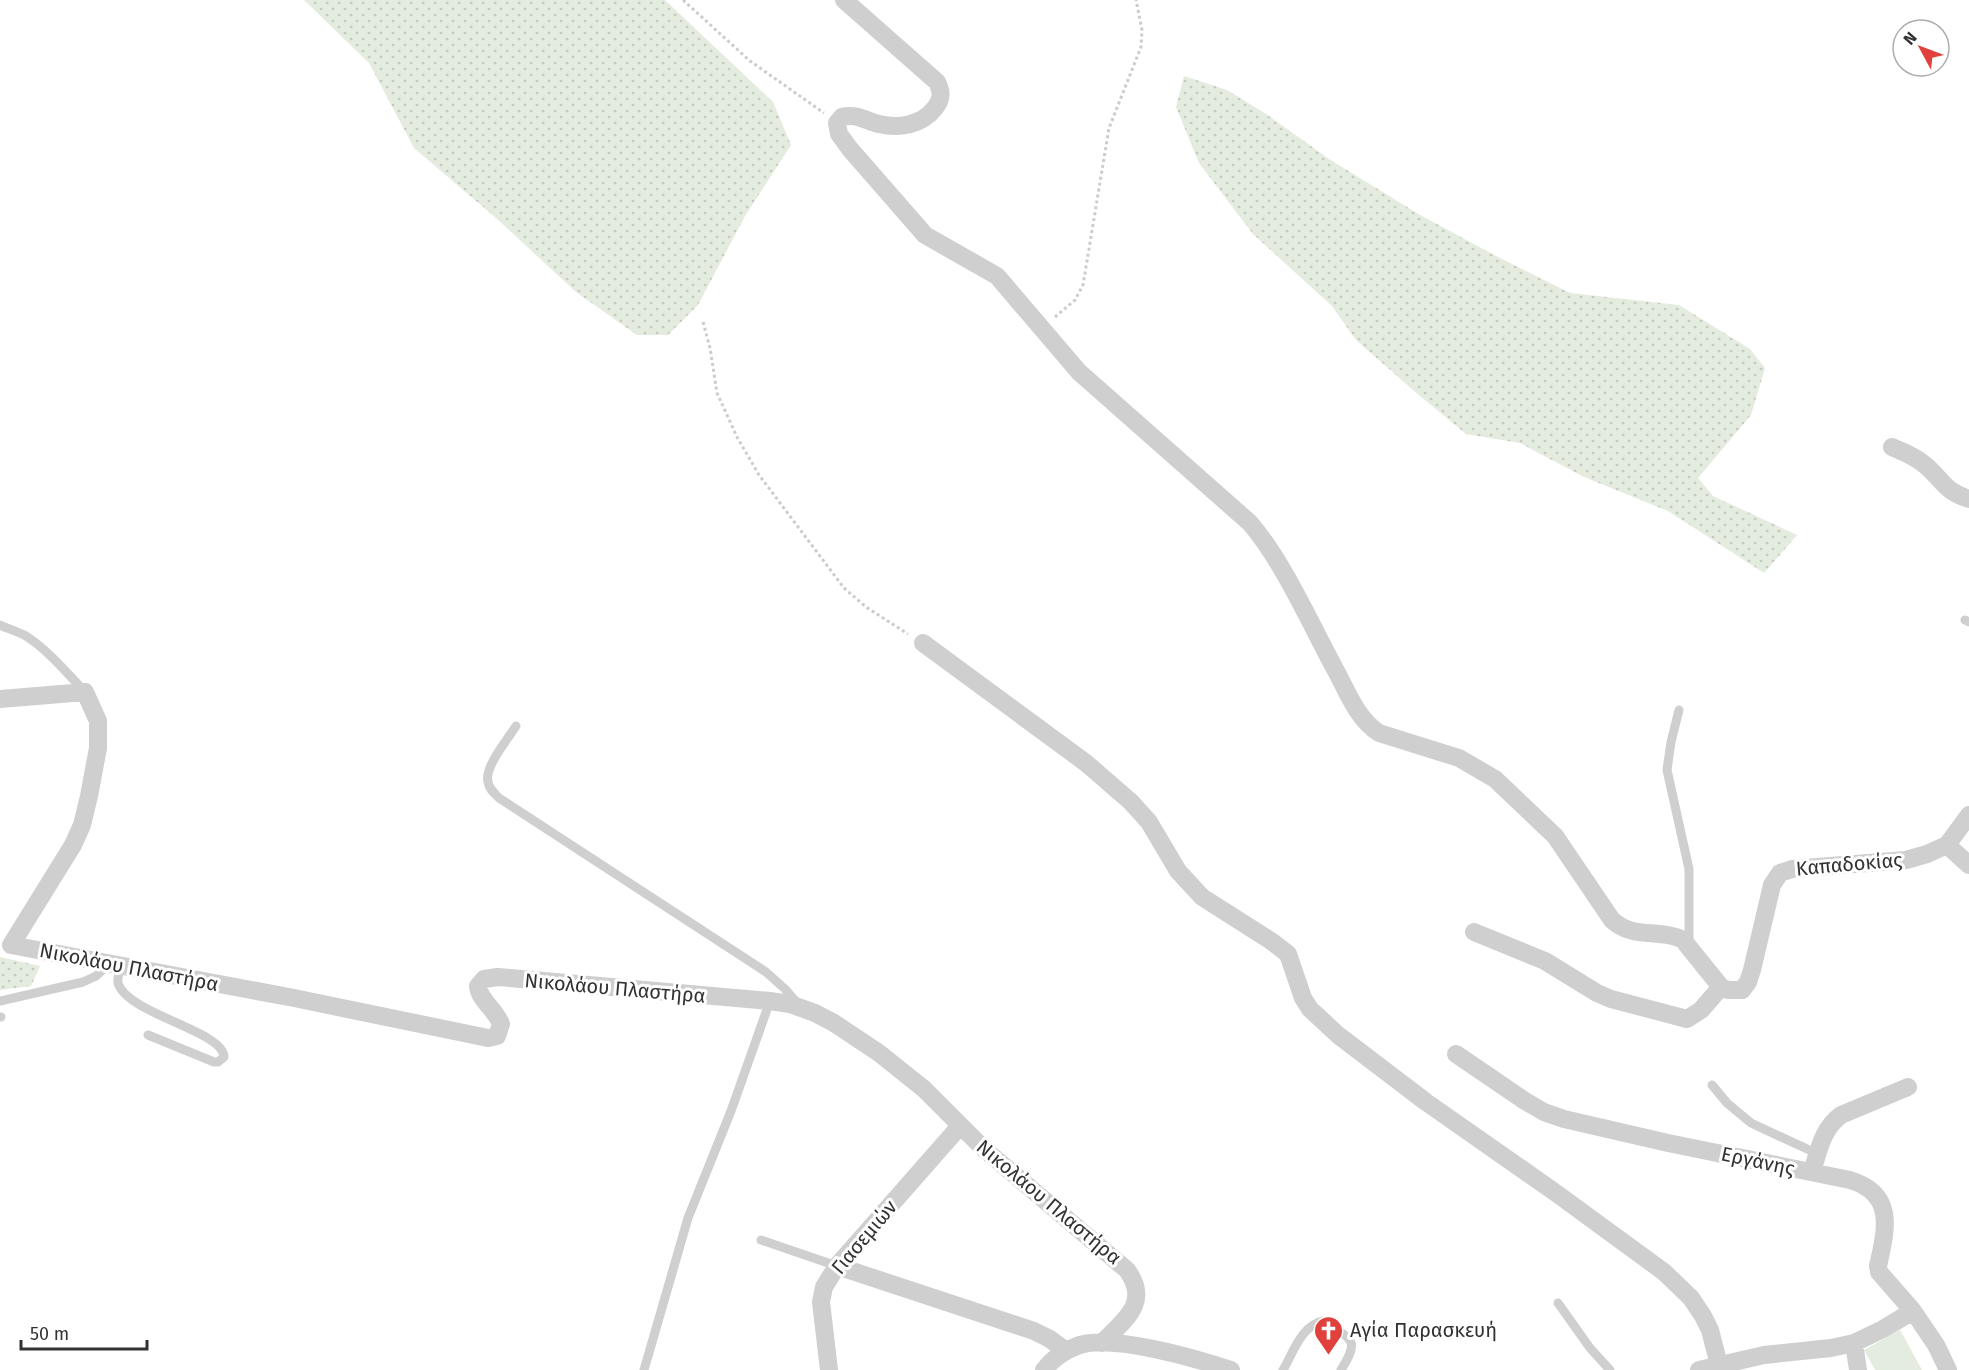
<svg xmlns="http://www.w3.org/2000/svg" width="1969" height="1370" font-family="'Fira Sans',sans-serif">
<defs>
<pattern id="grass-dots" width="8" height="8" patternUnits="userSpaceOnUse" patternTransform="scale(1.5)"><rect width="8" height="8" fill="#e4ebdf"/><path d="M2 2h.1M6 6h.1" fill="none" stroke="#c4cac0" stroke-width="1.8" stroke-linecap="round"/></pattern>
</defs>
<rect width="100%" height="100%" fill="#fff"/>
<path fill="url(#grass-dots)" d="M304,0H665L773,102L791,145L745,216L698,305L668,335H637L576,292L496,218L414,148L369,63Z
M1184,76L1227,90L1266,114L1329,159L1420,215L1498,257L1570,293L1679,305L1750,349L1765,368L1751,415L1698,478L1713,496L1797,535L1764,573L1668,511L1584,477L1520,443L1466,434L1413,390L1356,340L1332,306L1253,234L1199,163L1176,107Z
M0,957L40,966L31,986L0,990Z"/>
<path fill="#e4ebdf" d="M1900,1330L1922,1370H1875L1864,1350Z"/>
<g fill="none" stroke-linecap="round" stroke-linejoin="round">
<path stroke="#ccc" stroke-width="3" stroke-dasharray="3 3" stroke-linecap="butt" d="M683,0L750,61L824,113
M1055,317L1075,300L1083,285L1109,128L1141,47L1142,30L1136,0
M703,322L710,348L717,393L737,437L759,475L844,588L866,607L908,634"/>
<path stroke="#cfcfcf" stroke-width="9" d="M1965,620L1969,622
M0,625C9,629 19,632 26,636C49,651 67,673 85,692
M1679,710L1671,742L1667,770L1689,869V945
M516,726C508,739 484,767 488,782C489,789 494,793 499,798L766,972L785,989L798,1004
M121,965C120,970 117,977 118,983C127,1014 224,1031 224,1057L218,1062H214L148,1035
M0,1001L83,982L96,976L109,964
M0,1017H1
M1712,1085L1727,1103L1751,1123L1818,1154
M761,1240L837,1266
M1558,1303L1590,1348L1610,1370
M644,1370L688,1218L731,1111L770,1001
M1283,1370C1293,1353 1302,1324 1324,1321C1351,1340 1361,1338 1341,1370"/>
<path stroke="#cfcfcf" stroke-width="18" d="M844,0L937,82C942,92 942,99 935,108C922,125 899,129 879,124C866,121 856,113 842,117L837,123L839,134L850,149L925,235L997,276L1079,372L1250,523C1284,563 1310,623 1335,669C1347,691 1357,719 1379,733L1459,758L1495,779L1555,836L1612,920C1633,939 1655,929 1679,938L1683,940L1721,987L1728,990H1742L1748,982L1752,970L1772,885L1780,873L1792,869L1906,860L1927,854L1947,845L1969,815
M1892,447C1903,452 1915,456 1925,465C1943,480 1944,491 1969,499
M923,643L1086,763L1131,802L1149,822L1178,871L1202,897L1271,941L1288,954L1303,998L1310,1009L1338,1035L1426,1102L1556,1193L1664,1272L1691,1298L1703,1316L1710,1330L1719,1365
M0,699L85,692L98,721V748L89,796L82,825L73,845L11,945L294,998L488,1038L497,1036L501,1024C496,1010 479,1000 478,986L484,979L498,977L770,1001L790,1004L815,1013L834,1023L879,1053L924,1089L984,1149L1127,1270C1151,1303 1124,1320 1102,1343
M1947,845L1969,865
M1474,932L1545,961L1597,993L1611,999L1687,1019L1701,1010L1721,987
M1456,1054L1525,1101L1544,1112L1564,1119L1668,1143L1850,1180C1896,1194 1886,1230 1878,1266L1879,1272L1913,1311L1936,1345L1948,1370
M1812,1172C1819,1150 1822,1129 1841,1115L1908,1087
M837,1266L1034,1331L1050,1339L1066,1351
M1854,1343L1858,1370
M829,1370L821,1302L824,1287L837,1266L960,1126
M1044,1370C1052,1359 1064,1351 1077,1346C1110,1333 1198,1359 1231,1370
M1699,1370L1764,1355L1831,1348L1854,1343L1883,1329L1913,1311"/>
</g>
<defs>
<symbol id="church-pin" viewBox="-11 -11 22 30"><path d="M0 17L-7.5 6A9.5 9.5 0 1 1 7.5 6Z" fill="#e1413d" stroke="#fff"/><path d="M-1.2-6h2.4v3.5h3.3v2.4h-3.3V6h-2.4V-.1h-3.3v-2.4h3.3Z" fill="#fff"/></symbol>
</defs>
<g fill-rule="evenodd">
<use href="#church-pin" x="1312" y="1314" width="33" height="45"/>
</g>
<g text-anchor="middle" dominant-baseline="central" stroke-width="6" stroke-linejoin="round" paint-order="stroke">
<g font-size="20" fill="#323232" stroke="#fff">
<text transform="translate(1849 864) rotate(-5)">Καπαδοκίας</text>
<text transform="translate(129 967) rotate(11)">Νικολάου Πλαστήρα</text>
<text transform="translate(615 988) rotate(5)">Νικολάου Πλαστήρα</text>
<text transform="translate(1758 1161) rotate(12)">Εργάνης</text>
<text transform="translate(1049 1202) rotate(40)">Νικολάου Πλαστήρα</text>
<text transform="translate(864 1237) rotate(-50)">Γιασεμιών</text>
</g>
<g font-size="20" fill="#323232" stroke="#fff" text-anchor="start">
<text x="1350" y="1330">Αγία Παρασκευή</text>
</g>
</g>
<g transform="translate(1921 48) rotate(311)"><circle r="28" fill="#ffffff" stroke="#adadad" stroke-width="1.5"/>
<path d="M0-4.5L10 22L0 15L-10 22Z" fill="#e1413d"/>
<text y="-9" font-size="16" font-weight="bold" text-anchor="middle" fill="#323232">N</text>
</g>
<path d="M21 1340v9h126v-9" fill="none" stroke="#323232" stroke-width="3"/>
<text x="30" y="1340" font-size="18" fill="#323232" stroke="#ffffff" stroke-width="4.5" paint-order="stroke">50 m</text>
</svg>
